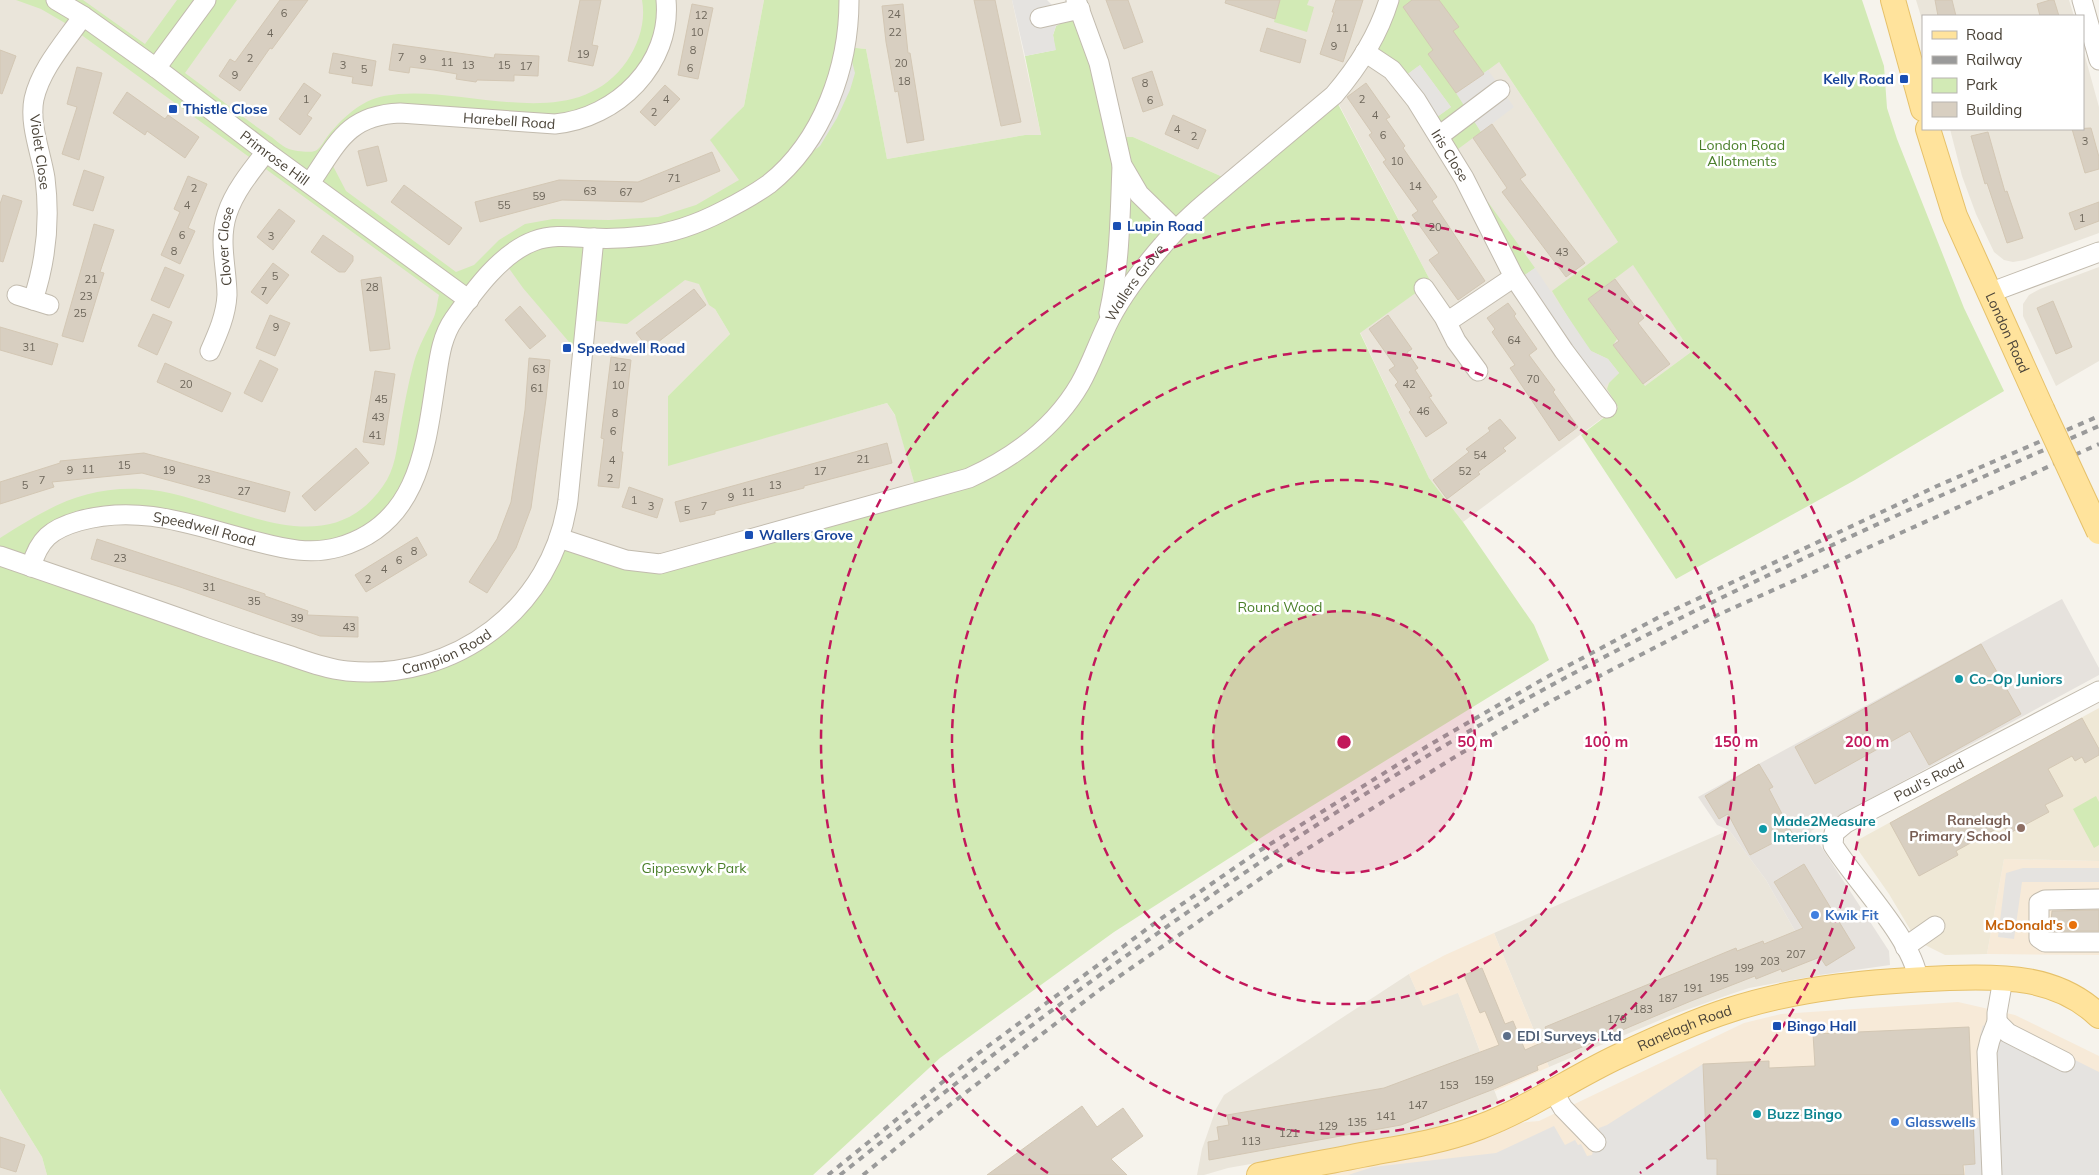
<svg xmlns="http://www.w3.org/2000/svg" width="2099" height="1175" font-family="Mulish,sans-serif">
<rect width="100%" height="100%" fill="#f6f3ec"/>
<path fill="#eae5da" d="M0,0H764L744,106L711,140L751,195L715,309L730,334L668,396V465L887,403L896,417L917,493L680,559L545,567L460,651L347,671L0,556Z
M849,0H1012L1041,135H1025L887,159L866,49L846,47Z
M1076,0H1458L1691,352L1463,522L1429,478L1360,332L1431,282L1334,95L1225,178L1133,137H1115Z
M1916,0H2069L2074,16H1923V23Z
M2083,49L2099,107V233L2025,260L2013,262L2004,260L1994,252L1976,214L1962,176L1950,129H2083Z
M2099,267V361L2056,386L2023,316V304L2029,295L2040,289Z
M1729,830L1766,880L1820,975L1749,988L1731,994L1672,1015L1549,1067L1494,933Z
M1409,974L1423,1005L1458,992L1499,1103L1416,1135L1228,1168L1204,1175H1197L1202,1149L1216,1109L1224,1095Z
M0,1089L42,1157L47,1175H0Z"/>
<path fill="#f7ead8" d="M2004,859L2099,861V955L1987,954Z
M1494,933L1549,1067L1495,1091L1458,993L1423,1006L1409,974L1445,955Z
M1958,1002L2015,1015L2099,1056V1175H1259L1483,1126L1539,1121L1744,1023L1781,1014Z"/>
<path fill="#e6e2dd" d="M2062,599L2099,668V675L1811,831L1889,951L1890,965L1820,975L1766,880L1729,830L1717,825L1698,797Z"/>
<path fill="#efe8d6" d="M2099,708V861L2004,859L1987,954L1945,955L1917,941L1889,894L1856,847V841Z"/>
<path fill="#d2eab5" fill-rule="evenodd" d="M16,0H83L145,44L177,0H237L185,73C213,93 239,115 267,134C274,138 281,146 289,149C294,151 310,153 315,151C320,149 324,141 327,137C341,119 361,100 384,96C461,81 572,140 627,61C639,43 646,21 642,0H666L653,60L579,120L382,114L326,161L333,166L346,191L456,272L474,265L499,240L525,224L553,219L609,220L658,217L696,205L739,180L710,140L744,106L764,0H849L847,47L866,49L887,159L1025,135H1041L1025,56L1055,50L1053,35L1056,26L1065,21L1084,19L1116,137H1133L1225,178L1202,205V219L1338,104L1431,282L1360,333L1429,478L1463,522L1534,625L1549,660L1273,830L1114,932L940,1058L813,1175H47L42,1157L0,1089V538C48,508 81,487 140,489C220,492 321,574 383,486C395,470 397,448 400,429C404,406 408,384 414,362C419,345 427,332 434,317C437,310 437,302 439,295L65,23L41,9ZM503,260L523,288L575,349L586,320L627,324L685,280L699,284L709,305L715,309L730,334L668,396V466L887,403L895,415L917,493L638,563L559,538L486,635L376,672L168,614L33,559L70,523L156,516L335,548L401,505L453,320Z
M1280,0H1309L1307,5L1314,7L1307,32L1274,22Z
M1389,0H1862L1884,66L1887,108L1897,139L1964,308L2004,391L1855,480L1676,579L1581,435L1618,407L1607,389L1609,383L1619,373L1608,359L1591,351L1580,337L1552,291L1618,242L1499,62L1457,93L1466,108L1435,129L1430,122L1451,107L1420,65L1401,79L1372,41ZM1633,265L1691,352L1645,386L1613,345L1617,339L1588,299Z
M1473,119L1481,132L1450,155L1442,141Z
M1475,200L1488,202L1535,268L1516,281Z
M2096,796L2099,802V845L2094,848L2073,809Z"/>
<path fill="#e5e3e0" d="M1012,0H1047L1053,6L1084,19L1065,21L1056,26L1053,35L1056,50L1025,56Z
M850,54L855,73L850,90L837,118L820,146L806,156Z
M1420,65L1451,107L1430,122L1401,79Z
M1488,70L1514,107L1481,132L1456,93Z
M1535,268L1591,351L1608,359L1619,373L1596,394L1516,281Z
M2023,868H2099V882H2022L2014,939L1998,937L2006,873Z
M1983,1025L1992,1034L2009,1044L2067,1056L2099,1072V1175H1965L1963,1119L1983,1118L1980,1036Z
M1703,1064L1707,1159H1717V1175H1348L1373,1167L1496,1153L1554,1126L1565,1145L1575,1140L1578,1145L1581,1144L1587,1156L1592,1155L1599,1128L1607,1125Z"/>
<path fill="#d8cfc1" stroke="#d3c7b4" d="M280,0H308L272,49L270,48L240,91L219,76L230,59L235,62Z
M580,0H601L592,45L598,46L593,66L568,61Z
M974,0H995L1021,122L1001,126Z
M1106,0H1128L1143,42L1124,49Z
M1226,0H1280L1275,19L1225,3Z
M1336,0H1363L1343,62L1320,54L1334,12H1332Z
M1412,0H1439L1459,27L1453,31L1484,74L1456,93L1428,54L1433,50L1403,7Z
M1935,0H1952L1956,16H1938Z
M2050,0H2054L2059,16H2040L2037,4Z
M692,4L713,8L698,79L678,75Z
M903,4L908,53H910L924,140L907,143L898,91L895,92L886,42L882,6Z
M1267,28L1306,40L1300,63L1260,51Z
M393,44L494,58L495,54L539,56L538,76L514,75V81L477,80L476,82L456,79L457,74L434,70L410,67L409,73L389,70Z
M0,50L16,56L2,94L0,93Z
M333,53L376,61L372,86L352,83L353,77L329,73Z
M77,67L102,73L79,160L62,154L77,107L67,104Z
M1152,71L1163,105L1143,112L1132,78Z
M304,83L321,95L307,115L312,118L300,135L279,119Z
M1366,83L1390,117L1386,119L1405,146L1403,148L1437,197L1432,201L1485,281L1458,300L1429,260L1439,253L1412,215L1418,211L1383,162L1386,160L1369,135L1372,133L1347,97Z
M665,85L680,99L655,126L640,112Z
M127,92L165,119L168,115L199,137L185,158L147,131L145,135L113,113Z
M1173,115L1206,130L1198,149L1165,134Z
M1492,124L1526,175L1520,179L1585,263L1566,277L1502,192L1507,188L1473,138Z
M2091,128L2099,157V169L2085,173L2072,129Z
M1988,132L2005,192L2007,191L2023,238L2007,243L1987,183L1985,184L1971,136Z
M378,146L387,181L367,186L358,151Z
M712,152L720,171L642,202L562,200L480,222L475,202L559,180L638,182Z
M84,170L104,177L93,211L73,205Z
M188,176L207,184L188,228L195,231L180,264L161,255L180,212L174,209Z
M404,185L462,228L449,245L391,202Z
M3,195L22,201L3,262L0,261V204Z
M2099,202V221L2075,230L2069,213Z
M279,209L295,221L273,250L257,237Z
M94,224L114,230L100,272L104,273L83,342L62,336Z
M323,235L353,256V261L345,272H339L311,252Z
M273,263L289,275L267,304L251,292Z
M165,267L184,275L169,308L151,300Z
M381,277L390,349L370,351L361,280Z
M1615,279L1644,318L1638,323L1670,364L1643,384L1613,345L1619,341L1588,299Z
M694,289L706,305L649,349L636,333Z
M2053,301L2072,347L2056,354L2037,308Z
M1508,303L1516,314L1514,316L1537,349L1529,355L1555,390L1553,392L1578,427L1559,441L1510,368L1515,365L1492,332L1495,329L1487,318Z
M520,306L546,336L530,349L505,320Z
M153,314L172,322L157,355L138,346Z
M270,315L290,323L275,356L256,348Z
M1388,315L1412,349L1407,352L1418,368L1415,370L1432,396L1429,397L1447,423L1426,437L1409,412L1411,410L1395,385L1398,382L1389,370L1395,366L1369,329Z
M0,327L58,344L52,365L0,350Z
M611,357L631,360L621,452H623L619,488L598,486L604,439L601,438Z
M529,358L550,360L546,399L531,508L516,548L487,593L469,582L497,539L511,502L525,410Z
M260,360L278,369L262,402L244,393Z
M165,363L231,393L222,412L157,382Z
M375,371L395,374L384,445L363,442Z
M1500,419L1516,438L1503,448L1506,451L1478,472L1480,474L1447,499L1433,480L1469,452L1466,449L1490,431L1488,428Z
M887,443L892,463L804,486V488L715,511V514L680,522L675,502Z
M356,448L369,463L315,511L302,496Z
M144,453L290,492L285,512L142,473L52,482L54,487L0,504V482L60,463V461Z
M629,487L663,499L657,518L622,507Z
M417,537L427,555L366,592L355,575Z
M97,539L265,594V596L308,611L307,615L358,617V637L320,636L180,587L91,559Z
M1981,644L2021,714L1929,765L1910,731L1815,784L1795,747Z
M2082,718L2099,749V755L2085,763L2082,757L2075,761L2072,756L2048,769L2063,796L2045,805L2049,812L2008,834L2003,825L1956,851L1958,855L1919,876L1890,823Z
M1759,764L1773,787L1769,789L1792,833L1750,855L1728,814L1719,819L1705,796Z
M1804,864L1855,948L1826,966L1820,957L1782,972L1781,969L1756,979L1755,976L1691,1001L1537,1066L1538,1070L1494,1089L1401,1125L1209,1160L1208,1142L1219,1140L1217,1127L1229,1125L1227,1115L1384,1088L1499,1045L1485,1011L1480,1013L1464,975L1482,968L1505,1024L1513,1021L1525,1050L1550,1039L1545,1027L1736,948L1737,951L1763,941L1764,944L1803,928L1774,882Z
M2099,910V931H2050L2052,911Z
M1969,1027L1975,1164L1963,1165L1964,1175H1717V1159H1707L1703,1064L1769,1061V1068L1815,1066L1813,1034Z
M1082,1106L1097,1127L1123,1108L1143,1136L1111,1159L1127,1175H987Z
M0,1137L25,1145L16,1172L0,1167Z"/>
<g fill="none" stroke-linecap="round" stroke-linejoin="round">
<defs>
<g id="minor">
<path id="s1" d="M56,0L83,16L156,68L266,152L469,300"/>
<path d="M1076,0L1099,63L1122,165L1139,194L1176,230"/>
<path d="M2082,0L2099,60"/>
<path d="M1040,18L1080,9"/>
<path id="s2" d="M1365,52L1392,70L1416,100L1464,178L1514,277L1564,351L1607,408"/>
<path d="M156,68L206,0"/>
<path d="M1439,136L1500,90"/>
<path id="s3" d="M310,183C337,144 347,115 400,113L555,124C617,118 672,64 666,0"/>
<path d="M1424,288L1444,317L1456,341L1478,371"/>
<path d="M1989,293L2099,252"/>
<path d="M17,295L49,305"/>
<path d="M33,300C46,261 50,218 45,178C41,153 29,124 34,99C41,68 66,41 83,16"/>
<path d="M1109,313C1120,265 1120,215 1122,166"/>
<path d="M1447,322L1514,277"/>
<path id="s4" d="M210,351C218,333 226,315 227,295C227,269 218,241 227,214C234,192 251,171 266,152"/>
<path id="s5" d="M559,538L626,560L660,564L969,478C1013,458 1055,427 1080,384C1092,363 1099,340 1110,319C1124,292 1143,268 1163,245C1184,219 1210,199 1235,178C1268,150 1301,123 1334,95C1358,67 1378,36 1389,0"/>
<path id="s6" d="M0,556C69,580 138,603 207,628C233,637 259,646 285,654C306,661 326,669 347,671C455,682 553,608 568,500L594,238"/>
<path id="s7" d="M31,567C39,539 51,529 79,521C142,503 197,527 258,542C285,549 311,555 339,547C416,525 425,453 435,386C439,362 440,339 454,319C474,291 501,253 534,241C553,234 572,237 592,238C610,239 628,238 645,236C674,233 698,224 723,211C739,203 755,194 769,184C823,141 849,67 849,0"/>
<path d="M2099,899L2045,900L2039,903V938L2045,942H2099"/>
<path d="M1905,947L1935,926"/>
<path id="s8" d="M1918,979C1912,938 1856,882 1833,845L1834,833L1846,823L2099,691"/>
<path d="M1997,1022L2008,1033L2065,1062"/>
<path d="M1553,1091L1563,1108L1596,1142"/>
<path d="M1992,1175L1987,1052L1990,1040L1997,1022V1013L2003,979"/>
</g>
<g id="major">
<path d="M1893,0L1923,109"/>
<path id="s9" d="M1928,129L1955,216L2042,409"/>
<path id="s10" d="M1259,1175C1298,1167 1337,1160 1377,1152C1412,1146 1446,1140 1480,1127C1528,1109 1572,1078 1619,1056C1655,1039 1692,1022 1730,1010C1800,987 1875,981 1949,978C2003,976 2058,976 2099,1016"/>
</g>
</defs>
<use href="#minor" stroke="#c2bbae" stroke-width="21"/>
<use href="#major" stroke="#e6c16a" stroke-width="26"/>
<use href="#minor" stroke="#fff" stroke-width="19"/>
<use href="#major" stroke="#ffe39c" stroke-width="24"/>
<path stroke="#9a9a9a" stroke-width="4" stroke-dasharray="6 6" stroke-linecap="butt" d="M828,1175L976,1055L1159,920L1259,851L1426,747L1545,678L1663,615L1937,486L2099,416
M840,1175C1017,1033 1198,897 1391,778C1616,639 1858,531 2099,426
M863,1175L934,1117L1098,991L1270,872L1458,755L1555,699L1722,613L2099,444"/>
<defs>
<path id="major-bridge" d="M2042,409L2099,532"/>
</defs>
<use href="#major-bridge" stroke="#e6c16a" stroke-width="26" stroke-linecap="butt"/>
<use href="#major-bridge" stroke="#ffe39c" stroke-width="24"/>
</g>
<circle cx="1344" cy="742" r="131" fill="#c2185b" fill-opacity=".12"/>
<g fill="none" stroke="#c2185b" stroke-width="2.5" stroke-dasharray="9 6">
<circle cx="1344" cy="742" r="131"/>
<circle cx="1344" cy="742" r="262"/>
<circle cx="1344" cy="742" r="392"/>
<path d="M1048 1173A523 523 0 1 1 1640 1173"/>
</g>
<g fill="#1a4fb4" stroke="#fff" stroke-width="2">
<rect x="1899" y="74" width="10" height="10" rx="2.5"/>
<rect x="168" y="104" width="10" height="10" rx="2.5"/>
<rect x="1112" y="221" width="10" height="10" rx="2.5"/>
<rect x="562" y="343" width="10" height="10" rx="2.5"/>
<rect x="744" y="530" width="10" height="10" rx="2.5"/>
<rect x="1772" y="1021" width="10" height="10" rx="2.5"/>
</g>
<g fill="#0f9aa8" stroke="#fff" stroke-width="2">
<circle cx="1959" cy="679" r="5"/>
<circle cx="1763" cy="829" r="5"/>
<circle cx="1757" cy="1114" r="5"/>
</g>
<circle fill="#8d6e63" stroke="#fff" stroke-width="2" cx="2021" cy="828" r="5"/>
<g fill="#3f7fe0" stroke="#fff" stroke-width="2">
<circle cx="1815" cy="915" r="5"/>
<circle cx="1895" cy="1122" r="5"/>
</g>
<circle fill="#e8710a" stroke="#fff" stroke-width="2" cx="2073" cy="925" r="5"/>
<circle fill="#5c6f8a" stroke="#fff" stroke-width="2" cx="1507" cy="1036" r="5"/>
<g text-anchor="middle" dominant-baseline="central" stroke-width="5" stroke-linejoin="round" paint-order="stroke">
<g font-size="11" fill="#6e675b">
<text x="284" y="13">6</text>
<text x="894" y="14">24</text>
<text x="701" y="15">12</text>
<text x="1342" y="28">11</text>
<text x="697" y="32">10</text>
<text x="895" y="32">22</text>
<text x="270" y="33">4</text>
<text x="1334" y="46">9</text>
<text x="693" y="50">8</text>
<text x="583" y="54">19</text>
<text x="401" y="57">7</text>
<text x="250" y="58">2</text>
<text x="423" y="59">9</text>
<text x="447" y="62">11</text>
<text x="901" y="63">20</text>
<text x="343" y="65">3</text>
<text x="468" y="65">13</text>
<text x="504" y="65">15</text>
<text x="526" y="66">17</text>
<text x="690" y="68">6</text>
<text x="364" y="69">5</text>
<text x="235" y="75">9</text>
<text x="904" y="81">18</text>
<text x="1145" y="83">8</text>
<text x="306" y="99">1</text>
<text x="666" y="99">4</text>
<text x="1362" y="99">2</text>
<text x="1150" y="100">6</text>
<text x="654" y="112">2</text>
<text x="1375" y="115">4</text>
<text x="1177" y="129">4</text>
<text x="1383" y="135">6</text>
<text x="1194" y="136">2</text>
<text x="2085" y="141">3</text>
<text x="1397" y="161">10</text>
<text x="674" y="178">71</text>
<text x="1415" y="186">14</text>
<text x="194" y="188">2</text>
<text x="590" y="191">63</text>
<text x="626" y="192">67</text>
<text x="539" y="196">59</text>
<text x="187" y="205">4</text>
<text x="504" y="205">55</text>
<text x="2082" y="218">1</text>
<text x="1435" y="227">20</text>
<text x="182" y="235">6</text>
<text x="271" y="236">3</text>
<text x="174" y="251">8</text>
<text x="1562" y="252">43</text>
<text x="275" y="276">5</text>
<text x="91" y="279">21</text>
<text x="372" y="287">28</text>
<text x="264" y="291">7</text>
<text x="86" y="296">23</text>
<text x="80" y="313">25</text>
<text x="276" y="327">9</text>
<text x="1514" y="340">64</text>
<text x="29" y="347">31</text>
<text x="620" y="367">12</text>
<text x="539" y="369">63</text>
<text x="1533" y="379">70</text>
<text x="186" y="384">20</text>
<text x="1409" y="384">42</text>
<text x="618" y="385">10</text>
<text x="537" y="388">61</text>
<text x="381" y="399">45</text>
<text x="1423" y="411">46</text>
<text x="615" y="413">8</text>
<text x="378" y="417">43</text>
<text x="613" y="431">6</text>
<text x="375" y="435">41</text>
<text x="1480" y="455">54</text>
<text x="863" y="459">21</text>
<text x="612" y="460">4</text>
<text x="124" y="465">15</text>
<text x="88" y="469">11</text>
<text x="70" y="470">9</text>
<text x="169" y="470">19</text>
<text x="820" y="471">17</text>
<text x="1465" y="471">52</text>
<text x="610" y="478">2</text>
<text x="204" y="479">23</text>
<text x="42" y="480">7</text>
<text x="25" y="485">5</text>
<text x="775" y="485">13</text>
<text x="244" y="491">27</text>
<text x="748" y="492">11</text>
<text x="731" y="497">9</text>
<text x="634" y="500">1</text>
<text x="651" y="506">3</text>
<text x="704" y="506">7</text>
<text x="687" y="510">5</text>
<text x="414" y="551">8</text>
<text x="120" y="558">23</text>
<text x="399" y="560">6</text>
<text x="384" y="569">4</text>
<text x="368" y="579">2</text>
<text x="209" y="587">31</text>
<text x="254" y="601">35</text>
<text x="297" y="618">39</text>
<text x="349" y="627">43</text>
<text x="1796" y="954">207</text>
<text x="1770" y="961">203</text>
<text x="1744" y="968">199</text>
<text x="1719" y="978">195</text>
<text x="1693" y="988">191</text>
<text x="1668" y="998">187</text>
<text x="1643" y="1009">183</text>
<text x="1617" y="1019">179</text>
<text x="1484" y="1080">159</text>
<text x="1449" y="1085">153</text>
<text x="1418" y="1105">147</text>
<text x="1386" y="1116">141</text>
<text x="1357" y="1122">135</text>
<text x="1328" y="1126">129</text>
<text x="1289" y="1133">121</text>
<text x="1251" y="1141">113</text>
</g>
<g font-size="14" font-weight="bold" fill="#164399" stroke="#fff" text-anchor="start">
<text x="1894" y="79" text-anchor="end">Kelly Road</text>
<text x="183" y="109">Thistle Close</text>
<text x="1127" y="226">Lupin Road</text>
<text x="577" y="348">Speedwell Road</text>
<text x="759" y="535">Wallers Grove</text>
<text x="1787" y="1026">Bingo Hall</text>
</g>
<g font-size="14" fill="#4b4439" stroke="#fff">
<text stroke="none"><textPath href="#s3" startOffset="230">Harebell Road</textPath></text>
<text transform="translate(40 152) rotate(82)">Violet Close</text>
<text stroke="none"><textPath href="#s2" startOffset="136">Iris Close</textPath></text>
<text stroke="none"><textPath href="#s1" startOffset="270">Primrose Hill</textPath></text>
<text stroke="none"><textPath href="#s4" startOffset="108">Clover Close</textPath></text>
<text stroke="none"><textPath href="#s5" startOffset="689">Wallers Grove</textPath></text>
<text stroke="none"><textPath href="#s9" startOffset="219">London Road</textPath></text>
<text stroke="none"><textPath href="#s7" startOffset="198">Speedwell Road</textPath></text>
<text stroke="none"><textPath href="#s6" startOffset="469">Campion Road</textPath></text>
<text stroke="none"><textPath href="#s8" startOffset="281">Paul's Road</textPath></text>
<text stroke="none"><textPath href="#s10" startOffset="454">Ranelagh Road</textPath></text>
</g>
<g font-size="14" fill="#4a7f2a" stroke="#fff">
<text x="1742" y="145">London Road<tspan x="1742" dy="16">Allotments</tspan></text>
<text x="1280" y="607">Round Wood</text>
<text x="694" y="868">Gippeswyk Park</text>
</g>
<g font-size="14" font-weight="bold" fill="#0d838f" stroke="#fff" text-anchor="start">
<text x="1969" y="679">Co-Op Juniors</text>
<text x="1773" y="821">Made2Measure<tspan x="1773" dy="16">Interiors</tspan></text>
<text x="1767" y="1114">Buzz Bingo</text>
</g>
<g font-size="14" font-weight="bold" fill="#785e54" stroke="#fff" text-anchor="end">
<text x="2011" y="820">Ranelagh<tspan x="2011" dy="16">Primary School</tspan></text>
</g>
<g font-size="14" font-weight="bold" fill="#366cbe" stroke="#fff" text-anchor="start">
<text x="1825" y="915">Kwik Fit</text>
<text x="1905" y="1122">Glasswells</text>
</g>
<g font-size="14" font-weight="bold" fill="#c56008" stroke="#fff" text-anchor="end">
<text x="2063" y="925">McDonald's</text>
</g>
<g font-size="14" font-weight="bold" fill="#4e5e75" stroke="#fff" text-anchor="start">
<text x="1517" y="1036">EDI Surveys Ltd</text>
</g>
</g>
<circle cx="1344" cy="742" r="8" fill="#c2185b" stroke="#fff" stroke-width="2.5"/>
<g font-size="15" text-anchor="middle" font-weight="bold" fill="#c2185b" stroke="#fff" stroke-width="5" stroke-linejoin="round" paint-order="stroke">
<text x="1475" y="747">50 m</text>
<text x="1606" y="747">100 m</text>
<text x="1736" y="747">150 m</text>
<text x="1867" y="747">200 m</text>
</g>
<rect x="1922" y="15" width="162" height="115" fill="#ffffff" stroke="#b7b4b0"/>
<rect x="1932" y="31" width="25" height="8" fill="#ffe39c" stroke="#b7b4b0"/>
<text x="1966" y="40" font-size="15" fill="#4b4439">Road</text>
<rect x="1932" y="56" width="25" height="8" fill="#9a9a9a" stroke="#b7b4b0"/>
<text x="1966" y="65" font-size="15" fill="#4b4439">Railway</text>
<rect x="1932" y="78" width="25" height="15" fill="#d2eab5" stroke="#b7b4b0"/>
<text x="1966" y="90" font-size="15" fill="#4b4439">Park</text>
<rect x="1932" y="102" width="25" height="15" fill="#d8cfc1" stroke="#b7b4b0"/>
<text x="1966" y="115" font-size="15" fill="#4b4439">Building</text>
</svg>
